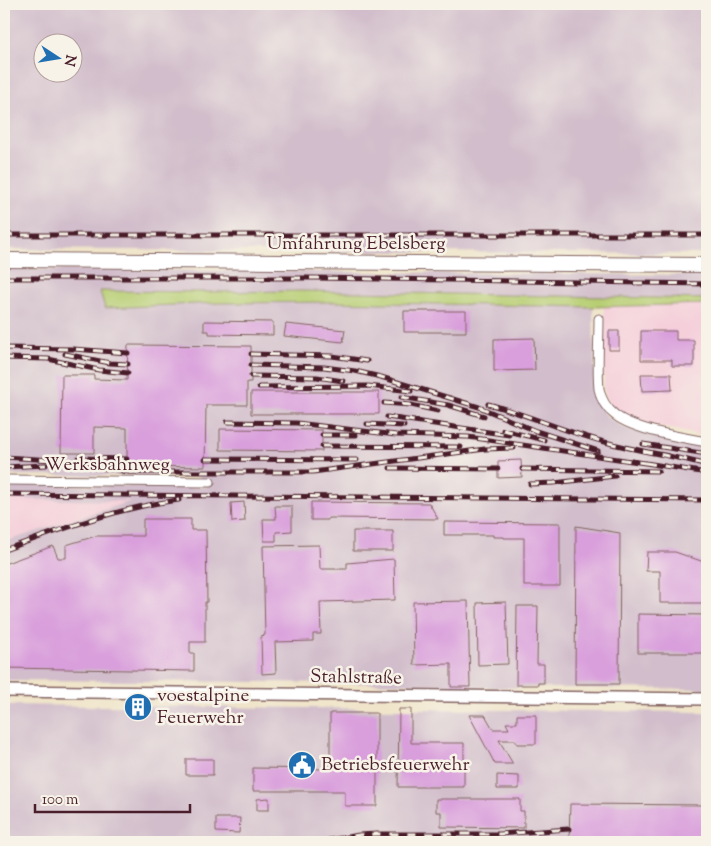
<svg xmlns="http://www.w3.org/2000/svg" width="711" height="846" font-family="'Sorts Mill Goudy',serif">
<rect width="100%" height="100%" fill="#f7f3e8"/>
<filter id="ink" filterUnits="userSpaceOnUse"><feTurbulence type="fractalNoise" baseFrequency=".02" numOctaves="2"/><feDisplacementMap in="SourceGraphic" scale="10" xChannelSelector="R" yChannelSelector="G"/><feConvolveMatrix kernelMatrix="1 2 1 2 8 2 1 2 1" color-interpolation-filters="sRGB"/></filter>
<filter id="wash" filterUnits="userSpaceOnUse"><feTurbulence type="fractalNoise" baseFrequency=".0096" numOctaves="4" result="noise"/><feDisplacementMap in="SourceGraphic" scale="20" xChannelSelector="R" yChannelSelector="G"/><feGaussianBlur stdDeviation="1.12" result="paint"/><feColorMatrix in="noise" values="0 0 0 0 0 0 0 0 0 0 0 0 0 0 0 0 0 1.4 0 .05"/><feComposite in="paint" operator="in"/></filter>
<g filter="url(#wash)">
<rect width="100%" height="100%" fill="#f0e5ca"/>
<path fill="#f5cfda" d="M707,304V437L646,423L619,412L612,407L607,399L604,390V307Z
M4,499H12L133,500L4,542Z"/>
<path fill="#d1bdcb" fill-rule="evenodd" d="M4,4H707V254L4,249ZM72,42V72H42V42Z
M4,269L707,275V304L593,307L595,395L605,414L611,420L625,428L652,435L707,447V689L417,687L414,684L262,682L4,680V542L131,501L4,499V484L207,487L198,476L4,475Z
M4,705L707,712V842H4Z"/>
<path fill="#b6cd71" stroke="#80764e" d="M100,291L207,292L302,291L707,299V304L593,307L334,302L218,303L105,308Z"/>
<g id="blocks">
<path fill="#d99fdc" d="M404,311H466V332H404Z
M204,321L273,322V335L209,334V331H204Z
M286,324L345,330L343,342L284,336Z
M609,331H619V350H609Z
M641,331H676V340H694V366H672V360H641Z
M534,338L535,370L494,371V339Z
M128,345L251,346V382H247V405H206L205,467L127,466V428L94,427V453H61L62,375H94V379L127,380Z
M641,374H671L672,390L642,391Z
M251,392H379V414H251Z
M220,429L322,430V451L220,450Z
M521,460L522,477L498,478V461Z
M244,502L245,521L232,522L231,503Z
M311,502L429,503L438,519L328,518V520H311Z
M275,506H292V531L276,532V541H264L263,519H276Z
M143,519H191V530H206L207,602H205V642H190V653H194V671L4,668V564L53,546L58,558H66V545L96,536H143Z
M444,522L560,523V586H524V538H504V537H493V535H444Z
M576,526L620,533L619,684H575Z
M353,531H393V551H353Z
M319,545L320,569H347V563L394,559L395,600L320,602L321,634H313V641L275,642L276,673L262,674L261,636L265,635L263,546Z
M647,552H675L707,563V603H660V571H646Z
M468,601L470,687H451V664L414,665L413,602Z
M506,602L508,664L478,665L477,603Z
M517,606H538L537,664H544V683H538V685H516Z
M638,614L707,615V653H638Z
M399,709H411V743H464V787H398Z
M330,713H377V806H345V791H253V768L330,769Z
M469,715H485L493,729H509L506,723H517V715H536V744H517L515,740H499L513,764H495Z
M186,759H213V775H186Z
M497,775L519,776V789H497Z
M269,798V810H257V799Z
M436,799H520V811H524V828L441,827V812H436Z
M570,804L707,805V842H569Z
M216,818H240L239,833L216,832Z"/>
</g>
</g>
<g filter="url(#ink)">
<use href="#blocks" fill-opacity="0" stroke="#846463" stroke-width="1"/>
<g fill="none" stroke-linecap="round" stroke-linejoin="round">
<defs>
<path id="street" d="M599,319C599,341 597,368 599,389C601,399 607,409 615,415C634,430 683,438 707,442
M4,480L210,482"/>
<path id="secondary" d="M4,691L707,699"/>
<path id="primary" d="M4,260L707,265"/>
</defs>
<use href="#street" stroke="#846463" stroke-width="11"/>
<use href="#secondary" stroke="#846463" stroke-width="14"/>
<use href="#primary" stroke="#846463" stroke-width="16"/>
<use href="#street" stroke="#fff" stroke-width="9"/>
<use href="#secondary" stroke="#fff" stroke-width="11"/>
<use href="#primary" stroke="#fff" stroke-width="14"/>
<defs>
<path id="rail" d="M4,235H707
M4,278H314L707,284
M4,348L73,349L128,353
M65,354L110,363L128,364
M251,354L332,356L367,361
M4,358L48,359L99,370L128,373
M251,365L324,367L355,371L381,377L479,407L536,431L598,451
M251,376L317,377L343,381
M259,387L368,386L411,391
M401,397L448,405L484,416
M384,403L411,405L438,411
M488,404C529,415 568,433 609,443C642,452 675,456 707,465
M387,417L509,435
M227,422L297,423L396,435L468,437L652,464
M367,424L404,426
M503,430L544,440
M322,435H356
M643,444L707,454
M322,446L461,447
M4,457L53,460L130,472H313L485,449L514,448
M78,458L127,459
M205,459L357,460
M646,463L707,473
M4,467L46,465
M390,468L498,469
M522,469L659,471
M530,484L554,483L615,476
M4,494L707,500
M4,550C60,530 119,507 179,500
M318,842L359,835L377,834H500L569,829"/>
</defs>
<use href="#rail" stroke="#4a1f2b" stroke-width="5"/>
<use href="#rail" stroke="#f7f3e8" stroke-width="3" stroke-dasharray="9" stroke-linecap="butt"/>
</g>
</g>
<defs>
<symbol id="building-disc" viewBox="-11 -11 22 22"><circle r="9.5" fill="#1f6fb2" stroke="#f7f3e8"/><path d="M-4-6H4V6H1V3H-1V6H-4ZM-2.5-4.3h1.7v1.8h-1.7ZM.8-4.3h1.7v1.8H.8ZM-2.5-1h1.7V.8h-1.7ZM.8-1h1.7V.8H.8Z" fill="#fff"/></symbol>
<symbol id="civic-disc" viewBox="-11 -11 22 22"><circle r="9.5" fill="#1f6fb2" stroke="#f7f3e8"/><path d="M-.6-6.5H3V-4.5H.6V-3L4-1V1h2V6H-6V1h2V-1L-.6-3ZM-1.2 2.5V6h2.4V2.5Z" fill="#fff"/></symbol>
</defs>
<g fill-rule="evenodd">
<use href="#building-disc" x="122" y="691" width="32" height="32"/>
<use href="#civic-disc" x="286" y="749" width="32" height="32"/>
</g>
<g text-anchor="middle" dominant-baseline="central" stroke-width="5" stroke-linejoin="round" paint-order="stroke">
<g font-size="19" fill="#4a1f2b" stroke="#f7f3e8">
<text x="356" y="244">Umfahrung Ebelsberg</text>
<text x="107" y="465">Werksbahnweg</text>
<text transform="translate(356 678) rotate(1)">Stahlstraße</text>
</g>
<g font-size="19" fill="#4a1f2b" stroke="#f7f3e8" text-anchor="start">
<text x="157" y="696">voestalpine<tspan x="157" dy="22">Feuerwehr</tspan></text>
<text x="321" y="765">Betriebsfeuerwehr</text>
</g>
</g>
<rect width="711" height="846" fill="none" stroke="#f7f3e8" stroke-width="20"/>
<g transform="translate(58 58) rotate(102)"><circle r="24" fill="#f7f3e8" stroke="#b29e9c"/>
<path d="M0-4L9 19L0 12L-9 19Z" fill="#1f6fb2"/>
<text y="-8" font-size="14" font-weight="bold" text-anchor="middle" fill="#4a1f2b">N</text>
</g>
<path d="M35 804v8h155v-8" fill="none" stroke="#4a1f2b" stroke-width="2.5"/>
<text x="42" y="804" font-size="15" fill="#4a1f2b" stroke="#f7f3e8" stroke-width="4" paint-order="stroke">100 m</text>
</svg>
